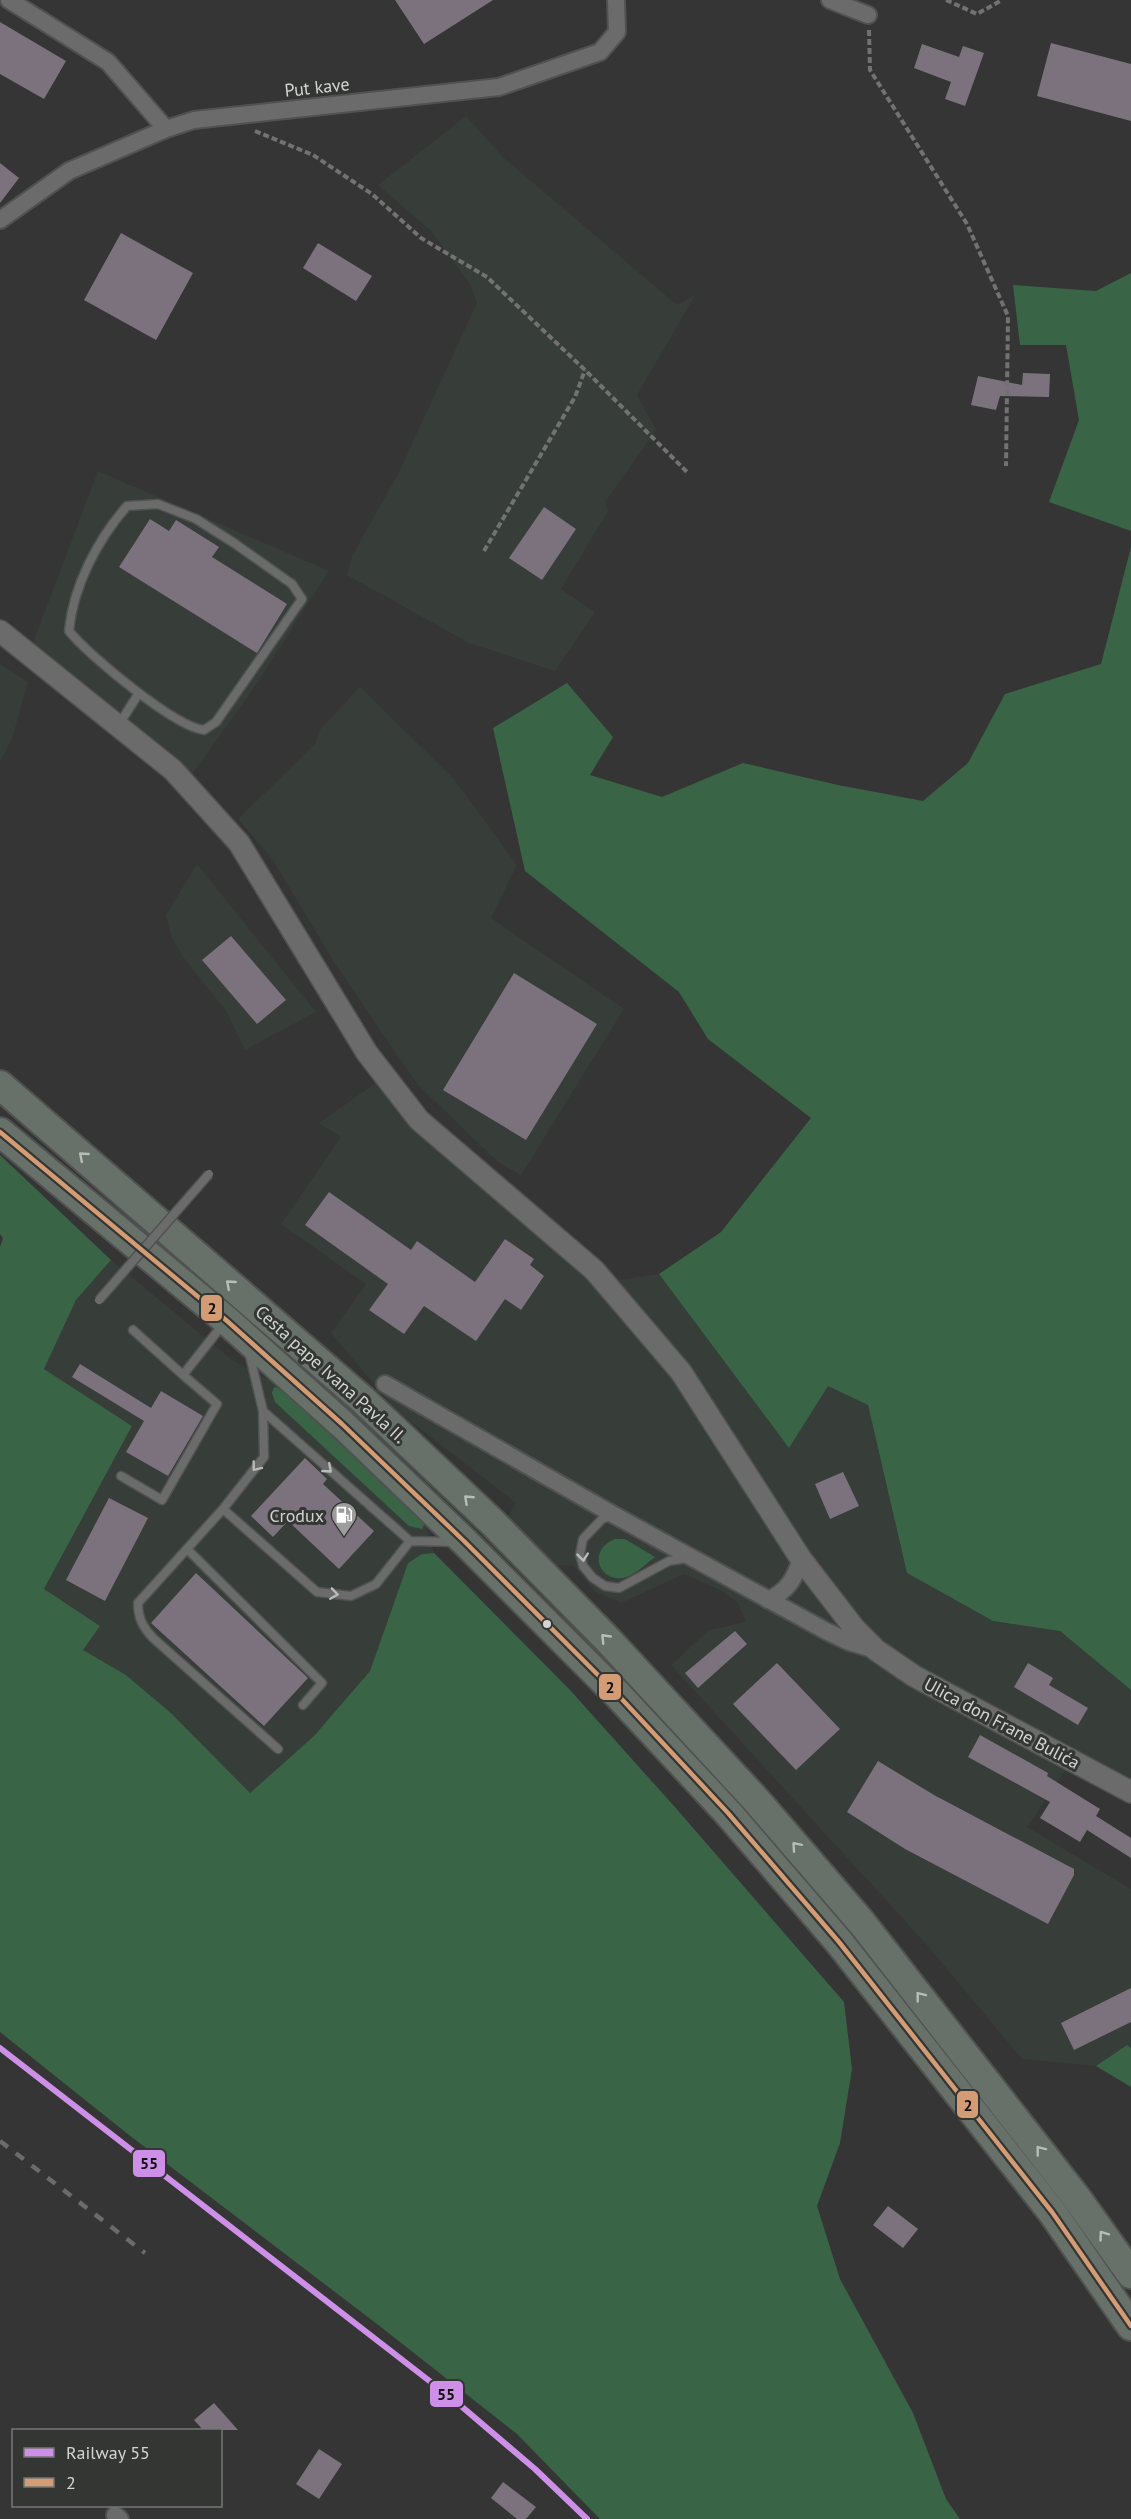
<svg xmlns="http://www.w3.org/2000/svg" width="1131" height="2519" font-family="'PT Sans',sans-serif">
<rect width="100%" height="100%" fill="#353535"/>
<path fill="#373d38" d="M466,116L503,157L677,305L696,294L637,395L656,430L605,502L608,511L561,589L595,612L555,671L469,643L347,575L352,556L399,472L477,303L470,284L431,231L378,185Z
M98,471L329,571L254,688L192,774L32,645Z
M0,664L28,682L12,739L0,762Z
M360,687L454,779L517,865L491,918L624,1009L521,1175L499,1163L417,1084L338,968L272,859L238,819L315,744L321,728Z
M197,864L316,1012L245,1050L226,1011L183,957L172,938L166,915Z
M380,1080L469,1177L592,1284L659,1274L789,1447L828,1385L868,1405L907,1573L993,1621L1060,1631L1131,1690V1781L1078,1752L1027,1827L1131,1889V2048L1127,2045L1096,2066L1022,2059L926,1944L671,1665L709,1630L746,1622L737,1602L720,1590L684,1574L621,1603L594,1591L574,1566L551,1565L506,1520L516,1503L396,1410L331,1333L366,1284L281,1224L341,1137L319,1123Z
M111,1260L231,1359L276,1384L425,1523L434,1553L422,1554L408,1563L370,1671L314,1736L250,1793L172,1714L126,1675L82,1650L100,1626L44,1590L132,1426L44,1369L76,1300Z"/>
<path fill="#396546" d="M1131,273V531L1049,502L1079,420L1066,345H1020L1013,285L1096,291Z
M1131,547V1690L1060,1631L993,1621L907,1573L868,1405L828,1386L789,1448L659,1274L721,1232L811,1118L708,1039L679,992L525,871L493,728L567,683L613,737L590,775L662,797L743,763L838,785L923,801L968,763L1005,694L1101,664Z
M0,1155L111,1260L76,1300L44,1369L132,1426L44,1589L100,1626L83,1650L126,1675L172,1714L250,1793L314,1736L370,1671L408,1563L422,1554L434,1553L570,1690L674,1806L844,2002L852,2069L840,2143L817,2206L840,2279L913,2413L946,2499L960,2519H600L517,2434L377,2324L129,2135L0,2032V1247L3,1238L0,1234Z
M274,1387L281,1389L425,1523L422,1529L409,1526L275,1402L272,1393Z
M615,1539H625L655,1557C645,1564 635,1576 623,1578C600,1582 586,1551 615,1539Z
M1127,2045L1131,2048V2087L1096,2066Z"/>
<path fill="#7c727e" d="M395,0H493L424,44Z
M0,22L66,61L44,99L0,74Z
M1051,43L1131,64V121L1037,96Z
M922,44L959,57L963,46L984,53L965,106L945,99L951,82L914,68Z
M0,163L19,178L0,203Z
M121,233L193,273L156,340L84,300Z
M318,243L372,276L356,301L303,268Z
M1023,373L1050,374L1049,397L1000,396L996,410L971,405L978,376L1022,385Z
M544,507L576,529L542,580L509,558Z
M150,519L169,531L176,520L219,547L212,557L287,604L257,653L119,567Z
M231,936L286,1000L257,1024L202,960Z
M514,973L597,1024L526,1140L443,1090Z
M329,1192L411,1250L417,1241L475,1282L505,1239L534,1259L530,1265L544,1276L521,1310L505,1299L476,1341L424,1306L404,1334L369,1310L388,1284L305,1225Z
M80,1364L151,1408L161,1391L203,1416L168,1476L126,1452L144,1421L72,1377Z
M305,1458L327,1479L323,1484L374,1531L339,1569L288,1521L273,1537L251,1516Z
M843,1472L859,1506L830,1519L815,1484Z
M109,1498L148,1518L105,1601L66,1580Z
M196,1573L308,1678L264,1726L151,1623Z
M735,1631L747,1644L698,1688L685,1673Z
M777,1663L840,1729L796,1770L733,1704Z
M1028,1663L1053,1678L1049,1685L1088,1708L1078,1725L1014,1687Z
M980,1735L1048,1773L1047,1776L1100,1809L1096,1816L1131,1838V1858L1087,1830L1080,1842L1040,1818L1050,1802L968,1757Z
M878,1761L934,1795L1074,1869V1875L1048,1924L905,1849L847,1812Z
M1131,1988V2022L1074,2050L1061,2023Z
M888,2206L918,2229L903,2248L873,2225Z
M214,2403L238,2430H203L194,2420Z
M319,2449L342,2464L319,2499L296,2484Z
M503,2482L536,2507L526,2519H517L491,2498Z"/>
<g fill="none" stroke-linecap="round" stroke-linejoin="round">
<defs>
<path id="service" d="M158,504L196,519L234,543L292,584L302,599L216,722L204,730C175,727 88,655 69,631C73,586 98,539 127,506Z
M118,726L139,693
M133,1330L183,1375L224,1323
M249,1352L263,1411L410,1541L455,1542
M263,1411L264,1457L223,1509L317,1592L351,1596L376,1584L410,1541
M121,1476L162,1500L217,1404L183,1375
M223,1509L138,1603C138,1619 143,1627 153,1638L278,1749
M614,1515L602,1519L583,1539L580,1554L583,1566L593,1578L605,1586L619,1588L669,1561L688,1558
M187,1549L322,1683L303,1705"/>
<path id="minor" d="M9,0L108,62L166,129
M830,0L868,15
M0,220L69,171L166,129L194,120L499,87L600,52L617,32L616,0
M385,1384L614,1515L826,1631L849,1642L876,1650
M768,1600C787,1592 795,1578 801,1559
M115,2515L120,2519"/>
<path id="tertiary" d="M0,631L173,770L239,843L367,1053L419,1120L594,1270L681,1372L801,1559L855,1629L876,1650L914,1676L1131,1792"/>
<path id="trunk" d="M0,1085L363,1400L492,1522L608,1640L756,1800L862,1923L1076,2197L1131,2274
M0,1132L226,1320L342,1424L465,1542L618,1695L728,1813L839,1942L1052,2212L1131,2326"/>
</defs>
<use href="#service" stroke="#505151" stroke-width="11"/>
<use href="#minor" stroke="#505151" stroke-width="20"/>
<use href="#tertiary" stroke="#505151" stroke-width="24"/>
<use href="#trunk" stroke="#505151" stroke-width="32"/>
<path stroke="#727272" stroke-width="4" stroke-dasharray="6 3" stroke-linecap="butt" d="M946,0L977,14L1002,0
M869,30L870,70L967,224L1008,316L1006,466
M255,131L313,155L372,194L421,238L487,277L585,370L687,472
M484,551L575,397L585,370"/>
<use href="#service" stroke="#6b6b6b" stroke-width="8"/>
<use href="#minor" stroke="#6b6b6b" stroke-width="16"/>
<use href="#tertiary" stroke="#6b6b6b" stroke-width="21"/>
<use href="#trunk" stroke="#68706a" stroke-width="28"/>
<path stroke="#6b6b6b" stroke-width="4.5" stroke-dasharray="10 10" stroke-linecap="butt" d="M0,2141L145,2253"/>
<defs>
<path id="service-bridge" d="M99,1300L209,1174"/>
</defs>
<use href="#service-bridge" stroke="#505151" stroke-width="11" stroke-linecap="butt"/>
<use href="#service-bridge" stroke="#6b6b6b" stroke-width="8"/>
<defs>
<path id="bus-1" d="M0,1132L226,1320L342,1424L465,1542L618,1695L728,1813L839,1942L1052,2212L1131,2326"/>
</defs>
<use href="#bus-1" stroke="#343634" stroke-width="9"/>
<use href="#bus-1" stroke="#d39c74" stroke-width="4.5"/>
<defs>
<path id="rail-1" d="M0,2048L454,2400L535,2469L587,2519"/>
</defs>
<use href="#rail-1" stroke="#343634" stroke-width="10"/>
<use href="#rail-1" stroke="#ce8fe9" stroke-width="6"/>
</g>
<defs><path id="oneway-chevron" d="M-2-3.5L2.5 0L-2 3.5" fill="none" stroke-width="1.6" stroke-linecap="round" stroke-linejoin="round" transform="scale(1.5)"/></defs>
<g stroke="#b8bcba">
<use href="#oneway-chevron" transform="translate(83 1156) rotate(-139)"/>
<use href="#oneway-chevron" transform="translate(230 1284) rotate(-139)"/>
<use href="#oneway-chevron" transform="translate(468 1499) rotate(-137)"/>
<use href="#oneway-chevron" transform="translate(605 1638) rotate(-134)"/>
<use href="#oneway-chevron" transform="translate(796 1846) rotate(-131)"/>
<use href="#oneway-chevron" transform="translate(920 1996) rotate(-128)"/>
<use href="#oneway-chevron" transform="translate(1040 2150) rotate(-128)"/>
<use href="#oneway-chevron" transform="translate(1103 2235) rotate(-126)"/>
</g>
<g stroke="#b9baba">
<use href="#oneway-chevron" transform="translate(256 1467) rotate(128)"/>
<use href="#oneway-chevron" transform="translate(328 1469) rotate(41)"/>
<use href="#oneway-chevron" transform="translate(583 1557) rotate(84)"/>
<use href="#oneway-chevron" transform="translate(334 1594) rotate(8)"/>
</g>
<defs>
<symbol id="fuel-pin" viewBox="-11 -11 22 30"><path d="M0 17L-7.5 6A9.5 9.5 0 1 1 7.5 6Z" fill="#9c9d9c" stroke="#343634"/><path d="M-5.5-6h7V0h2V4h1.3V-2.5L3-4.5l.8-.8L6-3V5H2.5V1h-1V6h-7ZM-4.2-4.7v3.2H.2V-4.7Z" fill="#fff"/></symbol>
</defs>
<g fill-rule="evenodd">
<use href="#fuel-pin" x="329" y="1500" width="30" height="40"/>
</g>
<circle fill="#d3d5d4" stroke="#343634" stroke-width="2" cx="547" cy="1624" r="5"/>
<g text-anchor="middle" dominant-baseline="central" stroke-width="6" stroke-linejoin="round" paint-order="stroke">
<g font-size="18" fill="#d3d5d4" stroke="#343634">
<text transform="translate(317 87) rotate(-6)">Put kave</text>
<text transform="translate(331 1374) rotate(42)">Cesta pape Ivana Pavla II.</text>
<text transform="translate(1002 1723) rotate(28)">Ulica don Frane Bulića</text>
</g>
<g font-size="18" fill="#d3d5d4" stroke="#343634" text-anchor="end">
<text x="324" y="1515">Crodux</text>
</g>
</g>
<g stroke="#343634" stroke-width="2">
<rect x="200" y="1294" width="23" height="28" rx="6" fill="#d39c74"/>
<rect x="598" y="1673" width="24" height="28" rx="6" fill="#d39c74"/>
<rect x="956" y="2090" width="23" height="29" rx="6" fill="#d39c74"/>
<rect x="132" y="2149" width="34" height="29" rx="6" fill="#ce8fe9"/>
<rect x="429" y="2380" width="35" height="28" rx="6" fill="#ce8fe9"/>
</g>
<g font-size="16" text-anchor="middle" font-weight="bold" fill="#111">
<text x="212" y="1314">2</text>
<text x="610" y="1693">2</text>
<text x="968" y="2111">2</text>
<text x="149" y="2169">55</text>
<text x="446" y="2400">55</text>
</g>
<rect x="12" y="2429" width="210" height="78" fill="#343634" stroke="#747674" stroke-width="1.5"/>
<rect x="24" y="2448" width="30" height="9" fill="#ce8fe9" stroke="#747674" stroke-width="1.5"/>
<text x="66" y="2459" font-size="18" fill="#d3d5d4">Railway 55</text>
<rect x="24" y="2478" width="30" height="9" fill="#d39c74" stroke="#747674" stroke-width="1.5"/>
<text x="66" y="2489" font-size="18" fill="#d3d5d4">2</text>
</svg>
